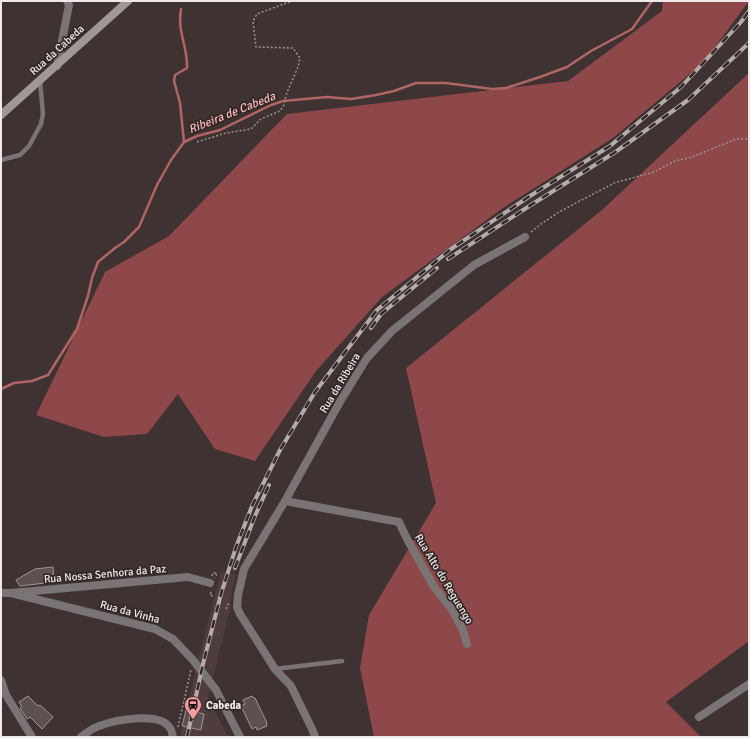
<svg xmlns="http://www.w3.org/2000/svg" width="750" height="738" font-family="Signika,sans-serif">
<rect width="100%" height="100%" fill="#3e3332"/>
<path fill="#4f3d3d" d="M221,572L236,575L232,590L230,610L208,697L228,737H180L197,665Z"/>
<path fill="#8f4849" d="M663,1H749L704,62L613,138L503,208L382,297L316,371L255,461L215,449L178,394L147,434L104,437L36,415L105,272L169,236L287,114L568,81L662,11Z
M749,73V641L666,702L701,737H374L360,668L369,615L436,503L406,368L602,210Z"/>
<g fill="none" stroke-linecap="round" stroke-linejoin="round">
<path stroke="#b06565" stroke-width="2.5" d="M181,9C177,33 188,46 187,68L175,75L174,81L180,103L184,142
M1,389L14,383L32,381L48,375L77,329L88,296L92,278L98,262L115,248L124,242L139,227L157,185L171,160L184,142L197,136L220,130L271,105L283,101L327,97L351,99L376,95L394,91L416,83H446L492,89L506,88L540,77L567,67L591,51L632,29L652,1"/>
</g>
<path fill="#5c5050" stroke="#a19494" d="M53,567L54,582L20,586L16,580L35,569Z
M28,696L38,706L40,705L53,717L42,729L30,717L27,719L20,708L22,707L19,702Z
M252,696L254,698H255L267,723L266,724L267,726L257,730L256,727L252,729L241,706L245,704L243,700Z
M186,710L204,714L201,730L182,726Z"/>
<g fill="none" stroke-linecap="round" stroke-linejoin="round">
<path stroke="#9b9291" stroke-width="1.5" stroke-dasharray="2 2" stroke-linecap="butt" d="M197,142L226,133L251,129L261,119L280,111L284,105L286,95L298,67L300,58L293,48L256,47L253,21L257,14L292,1
M531,232L541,224L559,212L614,183L654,172L675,161L692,157L736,139H749
M212,576L213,573H217L215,578
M211,592L210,595L214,596
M226,609L229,602
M206,706L211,709L216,706
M178,727L191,670"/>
<path stroke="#7a7574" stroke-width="4.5" d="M1,160L20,155L29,146L41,124L43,114L40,81
M275,669L342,661"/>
<path stroke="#7a7574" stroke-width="8" d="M57,66L69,5L67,1
M285,501L399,522L407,539L434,587L451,608L462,628L467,644
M1,593H11L188,577L210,583
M11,593L155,629L173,639L193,660L216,690L240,737
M1,680L6,695L32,737
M699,717L749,684
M81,737C86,733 93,728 99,726C115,720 160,711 170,728C172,730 172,735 173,737
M315,737L313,731L291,686L275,669L240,614L237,607L238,595L244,569L285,501L341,400L367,358L392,331L474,265L525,237"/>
<path stroke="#a09897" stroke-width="8" d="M1,115L128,1"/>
<defs>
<path id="rail" d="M448,259L534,203L614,153L688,100L749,43
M371,328L381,314L437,268
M235,568L255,516L269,485
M187,737L203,664L221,594L236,547L252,506L280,450L315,392L377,310L451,249L530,196L610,146L681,87L741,22L749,11"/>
</defs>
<use href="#rail" stroke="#b4abab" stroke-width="4"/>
<use href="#rail" stroke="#332929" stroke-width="2.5" stroke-dasharray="8" stroke-linecap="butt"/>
</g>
<defs>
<symbol id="station-pin" viewBox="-11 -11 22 30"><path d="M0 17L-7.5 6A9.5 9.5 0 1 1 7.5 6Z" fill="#f59b9a" stroke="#332929"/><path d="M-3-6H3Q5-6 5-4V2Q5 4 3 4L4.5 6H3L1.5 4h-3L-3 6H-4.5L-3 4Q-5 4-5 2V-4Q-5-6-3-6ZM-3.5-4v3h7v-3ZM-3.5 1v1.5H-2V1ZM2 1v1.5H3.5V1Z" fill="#111"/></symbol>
</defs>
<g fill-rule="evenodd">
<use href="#station-pin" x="183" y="695" width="20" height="27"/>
</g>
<g text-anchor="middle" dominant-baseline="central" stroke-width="3.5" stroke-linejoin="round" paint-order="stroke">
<g font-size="11" fill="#f0e9e9" stroke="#332929">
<text transform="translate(57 50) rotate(-42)">Rua da Cabeda</text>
<text transform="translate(340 383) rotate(-59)">Rua da Ribeira</text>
<text transform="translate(105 574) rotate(-5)">Rua Nossa Senhora da Paz</text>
<text transform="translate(444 579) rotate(59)">Rua Alto do Reguengo</text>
<text transform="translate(130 612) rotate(15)">Rua da Vinha</text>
</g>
<g font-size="11" font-weight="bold" fill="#f0e9e9" stroke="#332929" text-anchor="start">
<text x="206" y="705">Cabeda</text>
</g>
<g font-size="12" font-style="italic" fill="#fab9b7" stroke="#332929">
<text transform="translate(232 113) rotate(-22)">Ribeira de Cabeda</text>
</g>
</g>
<rect width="750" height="738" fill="none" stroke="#f0e9e9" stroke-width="4"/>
</svg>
